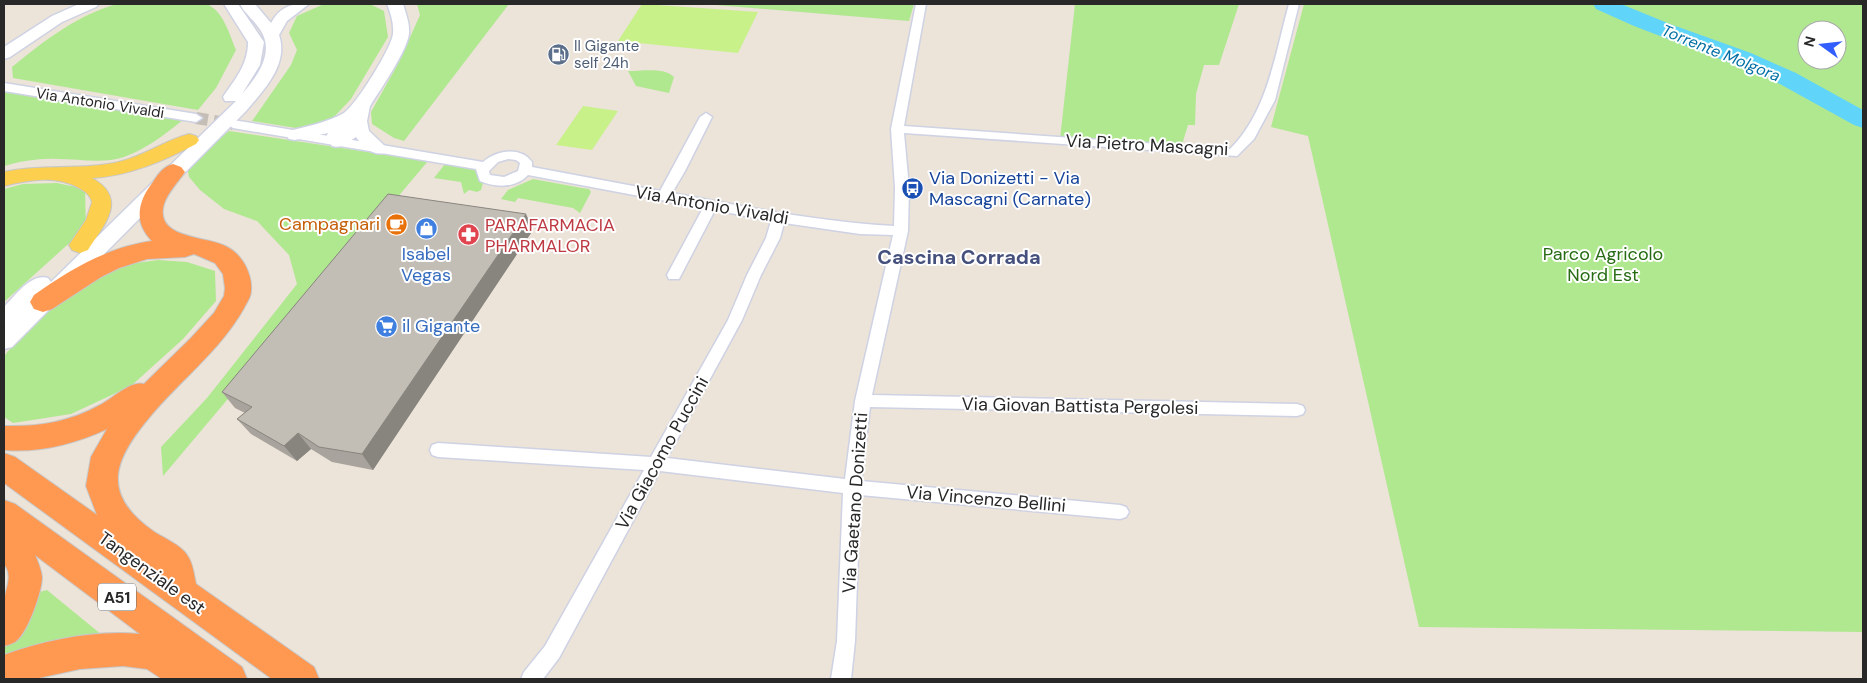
<svg xmlns="http://www.w3.org/2000/svg" width="1867" height="683" font-family="'DM Sans',sans-serif">
<rect width="100%" height="100%" fill="#ece3d9"/>
<path fill="#b0e890" fill-rule="evenodd" d="M117,4H206C223,10 229,33 236,50L216,88L198,110L13,78L12,67C44,41 77,15 117,4Z
M324,4H370L384,11L388,37L351,99L333,118L302,129L252,121L291,65L297,50L289,33L297,16Z
M417,4H509L404,141L394,138L372,124L371,112L399,62L420,15Z
M703,4H914L909,21Z
M1075,4H1239L1219,65H1204L1196,94L1195,125H1188L1181,148L1060,139Z
M1304,4H1863V632L1419,627L1308,136L1271,127ZM1807,30H1837V60H1807Z
M628,71C642,71 665,67 674,77L669,93L636,86Z
M4,92L183,120C164,135 146,149 124,157C104,164 78,159 58,159C40,158 21,161 4,166Z
M229,131L428,161L163,476L161,447L207,398L297,284L289,255L257,221L224,209L200,190L189,177L187,166Z
M451,163L477,171L478,179L483,183L481,190L477,192L469,190L464,194L461,182L434,178L445,164Z
M533,179L582,188L589,189L591,192L580,213L573,208L518,198L515,202L501,199L508,190Z
M57,183L85,189L86,228L4,302V189L23,184Z
M158,260L187,262L215,271L216,301L183,339L131,386L71,414L13,423L4,417V356L30,326L57,301L122,265Z
M47,590L102,635L47,643L4,658V647L11,641L39,592Z"/>
<path fill="#c8f18a" d="M642,4L758,12L738,53L618,41Z
M583,106L618,111L592,150L556,145Z"/>
<g fill="none" stroke-linecap="round" stroke-linejoin="round">
<path fill="#61d4f9" fill-rule="evenodd" d="M1593,4H1621L1670,24L1751,53L1796,73L1863,110V128L1854,125L1767,77L1634,26L1596,9Z"/>
<path stroke="#c5beb6" stroke-width="12" stroke-dasharray="12 6" stroke-linecap="butt" d="M196,118L233,124"/>
<defs>
<path id="street" d="M916,4H926L904,126L1230,149C1268,111 1275,54 1289,4H1299L1275,100L1254,139L1237,156L904,133L909,188L908,231L872,395L1297,404L1303,406L1305,410L1303,414L1297,416L870,407L861,481L1120,505L1126,507L1129,512L1126,517L1120,519L860,495L855,641L851,679H831L837,641L843,493L660,471L559,658L543,679H521L524,672L545,646L644,470L438,457L432,455L430,450L432,445L438,443L651,457L728,320L747,275L766,238L771,221L715,210L679,279H669L667,275L703,208L528,175C516,188 496,188 480,181L476,169L233,128L227,124L233,120L483,162C496,150 521,146 532,162V167L660,191L700,117L706,113L712,117L685,171L672,193C746,207 819,222 894,226L895,188L891,129ZM508,159L516,160L520,163L518,171L504,177L490,175L489,171L498,162ZM784,223L860,234L893,235L855,401L845,479L667,458L742,320L761,275L780,238Z
M4,83L196,114L202,118L196,122L4,91Z"/>
<path id="secondary" d="M79,4H99L96,7L62,22L10,57L4,59V47L52,16Z
M224,4H238L264,42L260,65L242,94C256,78 275,54 261,31C255,21 245,14 240,4H255L271,23C280,7 291,3 309,4L287,21L279,35C289,64 264,90 246,111L12,347L4,349V328L6,326L4,327V307C16,295 31,273 48,278L51,282L236,101H225L223,97C235,79 248,65 248,42Z
M387,4H403C406,14 410,24 409,34C407,51 380,90 370,106L367,121L369,131L388,149L385,153C373,156 363,147 356,137C347,143 342,149 332,146L326,137L328,133L295,140L289,139L286,135L289,131C308,126 326,123 344,113C356,105 391,49 393,34C394,24 391,14 387,4Z"/>
<path id="primary" d="M189,134L196,136L199,140L196,144C163,161 129,176 92,178C129,199 104,225 88,250L80,253L72,250L69,245L86,220L92,202C90,195 86,192 79,188C55,175 30,180 4,186V172C40,164 78,170 114,163C141,158 163,141 189,134Z"/>
<path id="highway" d="M173,164L181,167L185,172C178,182 168,192 164,204C154,238 202,236 223,245C233,249 240,256 245,265C249,273 252,281 251,291C251,297 247,302 244,308C220,351 179,381 148,419C112,462 102,495 153,531C163,538 181,545 187,555C193,563 194,575 196,584L314,667L319,679H272L4,483V453L15,457L97,515L86,486L91,457L107,429C74,444 40,453 4,450V426C39,427 69,422 100,405C112,399 131,380 144,384L191,338L214,313L224,296L225,288L223,274L215,263L194,254L185,257L147,259L119,268L101,277L52,309L43,312L34,309L30,302L34,295C69,270 108,247 152,241C133,222 138,201 153,182C159,173 163,167 173,164Z
M4,500L15,504L242,667L247,679H162L147,669L123,666L80,669L34,679H4V655C47,640 94,630 140,634L35,555C38,562 41,569 42,577C42,592 27,634 15,642C12,644 7,645 4,646C4,632 2,616 4,602C5,590 14,575 4,564Z"/>
</defs>
<use href="#street" stroke="#ced2e3" stroke-width="3"/>
<use href="#secondary" stroke="#ced2e3" stroke-width="3"/>
<use href="#primary" stroke="#c7c7c7" stroke-width="2"/>
<use href="#highway" stroke="#c7c7c7" stroke-width="2"/>
<use href="#street" fill="#fff" fill-rule="evenodd"/>
<use href="#secondary" fill="#fff" fill-rule="evenodd"/>
<use href="#primary" fill="#fcd04e" fill-rule="evenodd"/>
<use href="#highway" fill="#ff9851" fill-rule="evenodd"/>
</g>
<path fill="#a8a39c" d="M533,230L373,470L332,462L311,449L297,461L251,434L237,419L245,413L235,408L222,392Z"/>
<path fill="#88857f" d="M526,214L533,230L373,470L362,454Z
M298,433L311,449L297,461L284,446Z"/>
<path fill="#c3beb5" stroke="#88857f" d="M388,194L526,214L362,454L319,447L298,433L284,446L237,419L252,407L222,392Z"/>
<defs>
<symbol id="fuel-disc" viewBox="-11 -11 22 22"><circle r="9.5" fill="#5c6f8a" stroke="#fff"/><path d="M-5.5-6h7V0h2V4h1.3V-2.5L3-4.5l.8-.8L6-3V5H2.5V1h-1V6h-7ZM-4.2-4.7v3.2H.2V-4.7Z" fill="#fff"/></symbol>
<symbol id="bus-disc" viewBox="-11 -11 22 22"><circle r="9.5" fill="#1a4fb4" stroke="#fff"/><path d="M-5-6H5V4H4V6H2V4H-2V6H-4V4H-5ZM-3.5-4V0h7V-4ZM-3.5 1.2v1.5H-2V1.2ZM2 1.2v1.5H3.5V1.2Z" fill="#fff"/></symbol>
<symbol id="cafe-disc" viewBox="-11 -11 22 22"><circle r="9.5" fill="#e8710a" stroke="#fff"/><path d="M-5.5-4.5H6V0H3Q3 3.5 0 3.5H-2.5Q-5.5 3.5-5.5 0ZM3-3.2v2h1.7v-2ZM-6 4.5H4V6H-6Z" fill="#fff"/></symbol>
<symbol id="shop-disc" viewBox="-11 -11 22 22"><circle r="9.5" fill="#3f7fe0" stroke="#fff"/><path d="M-5-2.5h2.3a2.7 3.5 0 0 1 5.4 0H5L5.5 6h-11ZM-1.5-2.5h3a1.5 2.3 0 0 0-3 0Z" fill="#fff"/></symbol>
<symbol id="pharmacy-disc" viewBox="-11 -11 22 22"><circle r="9.5" fill="#e0444e" stroke="#fff"/><path d="M-2-6h4v4h4v4h-4v4h-4v-4h-4v-4h4Z" fill="#fff"/></symbol>
<symbol id="supermarket-disc" viewBox="-11 -11 22 22"><circle r="9.5" fill="#3f7fe0" stroke="#fff"/><path d="M-6-5.5h2.5l.6 2H6L4.5 2H-2.5L-4.4-4H-6ZM-1.5 3.2a1.3 1.3 0 1 0 .1 0ZM3 3.2a1.3 1.3 0 1 0 .1 0Z" fill="#fff"/></symbol>
</defs>
<g fill-rule="evenodd">
<use href="#fuel-disc" x="546" y="42" width="25" height="25"/>
<use href="#bus-disc" x="900" y="176" width="25" height="25"/>
<use href="#cafe-disc" x="384" y="212" width="25" height="25"/>
<use href="#shop-disc" x="414" y="216" width="25" height="25"/>
<use href="#pharmacy-disc" x="456" y="222" width="25" height="25"/>
<use href="#supermarket-disc" x="374" y="314" width="25" height="25"/>
</g>
<g text-anchor="middle" dominant-baseline="central" stroke-width="4" stroke-linejoin="round" paint-order="stroke">
<g font-size="15" fill="#4e5e75" stroke="#fff" text-anchor="start">
<text x="574" y="46">Il Gigante<tspan x="574" dy="17">self 24h</tspan></text>
</g>
<g font-size="15" fill="#282828" stroke="#fff">
<text transform="translate(100 103) rotate(9)">Via Antonio Vivaldi</text>
</g>
<g font-size="16" font-style="italic" fill="#026fa3" stroke="#fff">
<text transform="translate(1721 53) rotate(22)">Torrente Molgora</text>
</g>
<rect fill="#fff" stroke="#686868" stroke-width="1" x="98" y="583.5" width="38" height="27" rx="4"/>
<g font-size="16" font-weight="bold" fill="#282828">
<text x="117" y="597">A51</text>
</g>
<g font-size="18" fill="#282828" stroke="#fff">
<text transform="translate(1147 145) rotate(3)">Via Pietro Mascagni</text>
<text transform="translate(712 205) rotate(10)">Via Antonio Vivaldi</text>
<text transform="translate(1080 406) rotate(1)">Via Giovan Battista Pergolesi</text>
<text transform="translate(662 453) rotate(-61)">Via Giacomo Puccini</text>
<text transform="translate(986 499) rotate(5)">Via Vincenzo Bellini</text>
<text transform="translate(855 503) rotate(-86)">Via Gaetano Donizetti</text>
<text transform="translate(152 573) rotate(36)">Tangenziale est</text>
</g>
<g font-size="18" fill="#164399" stroke="#fff" text-anchor="start">
<text x="929" y="178">Via Donizetti - Via<tspan x="929" dy="21">Mascagni (Carnate)</tspan></text>
</g>
<g font-size="18" fill="#c56008" stroke="#fff" text-anchor="end">
<text x="380" y="224">Campagnari</text>
</g>
<g font-size="18" fill="#be3a42" stroke="#fff" text-anchor="start">
<text x="485" y="225">PARAFARMACIA<tspan x="485" dy="21">PHARMALOR</tspan></text>
</g>
<g font-size="18" fill="#366cbe" stroke="#fff">
<text x="426" y="254">Isabel<tspan x="426" dy="21">Vegas</tspan></text>
<text x="402" y="326" text-anchor="start">il Gigante</text>
</g>
<g font-size="18" fill="#276b13" stroke="#fff">
<text x="1603" y="254">Parco Agricolo<tspan x="1603" dy="21">Nord Est</tspan></text>
</g>
<g font-size="20" font-weight="bold" fill="#45507d" stroke="#fff">
<text x="959" y="257">Cascina Corrada</text>
</g>
</g>
<rect width="1867" height="683" fill="none" stroke="#282828" stroke-width="10"/>
<g transform="translate(1822 45) rotate(285)"><circle r="24" fill="#ffffff" stroke="#a9a9a9"/>
<path d="M0-4L9 19L0 12L-9 19Z" fill="#335eff"/>
<text y="-8" font-size="14" font-weight="bold" text-anchor="middle" fill="#282828">N</text>
</g>
</svg>
